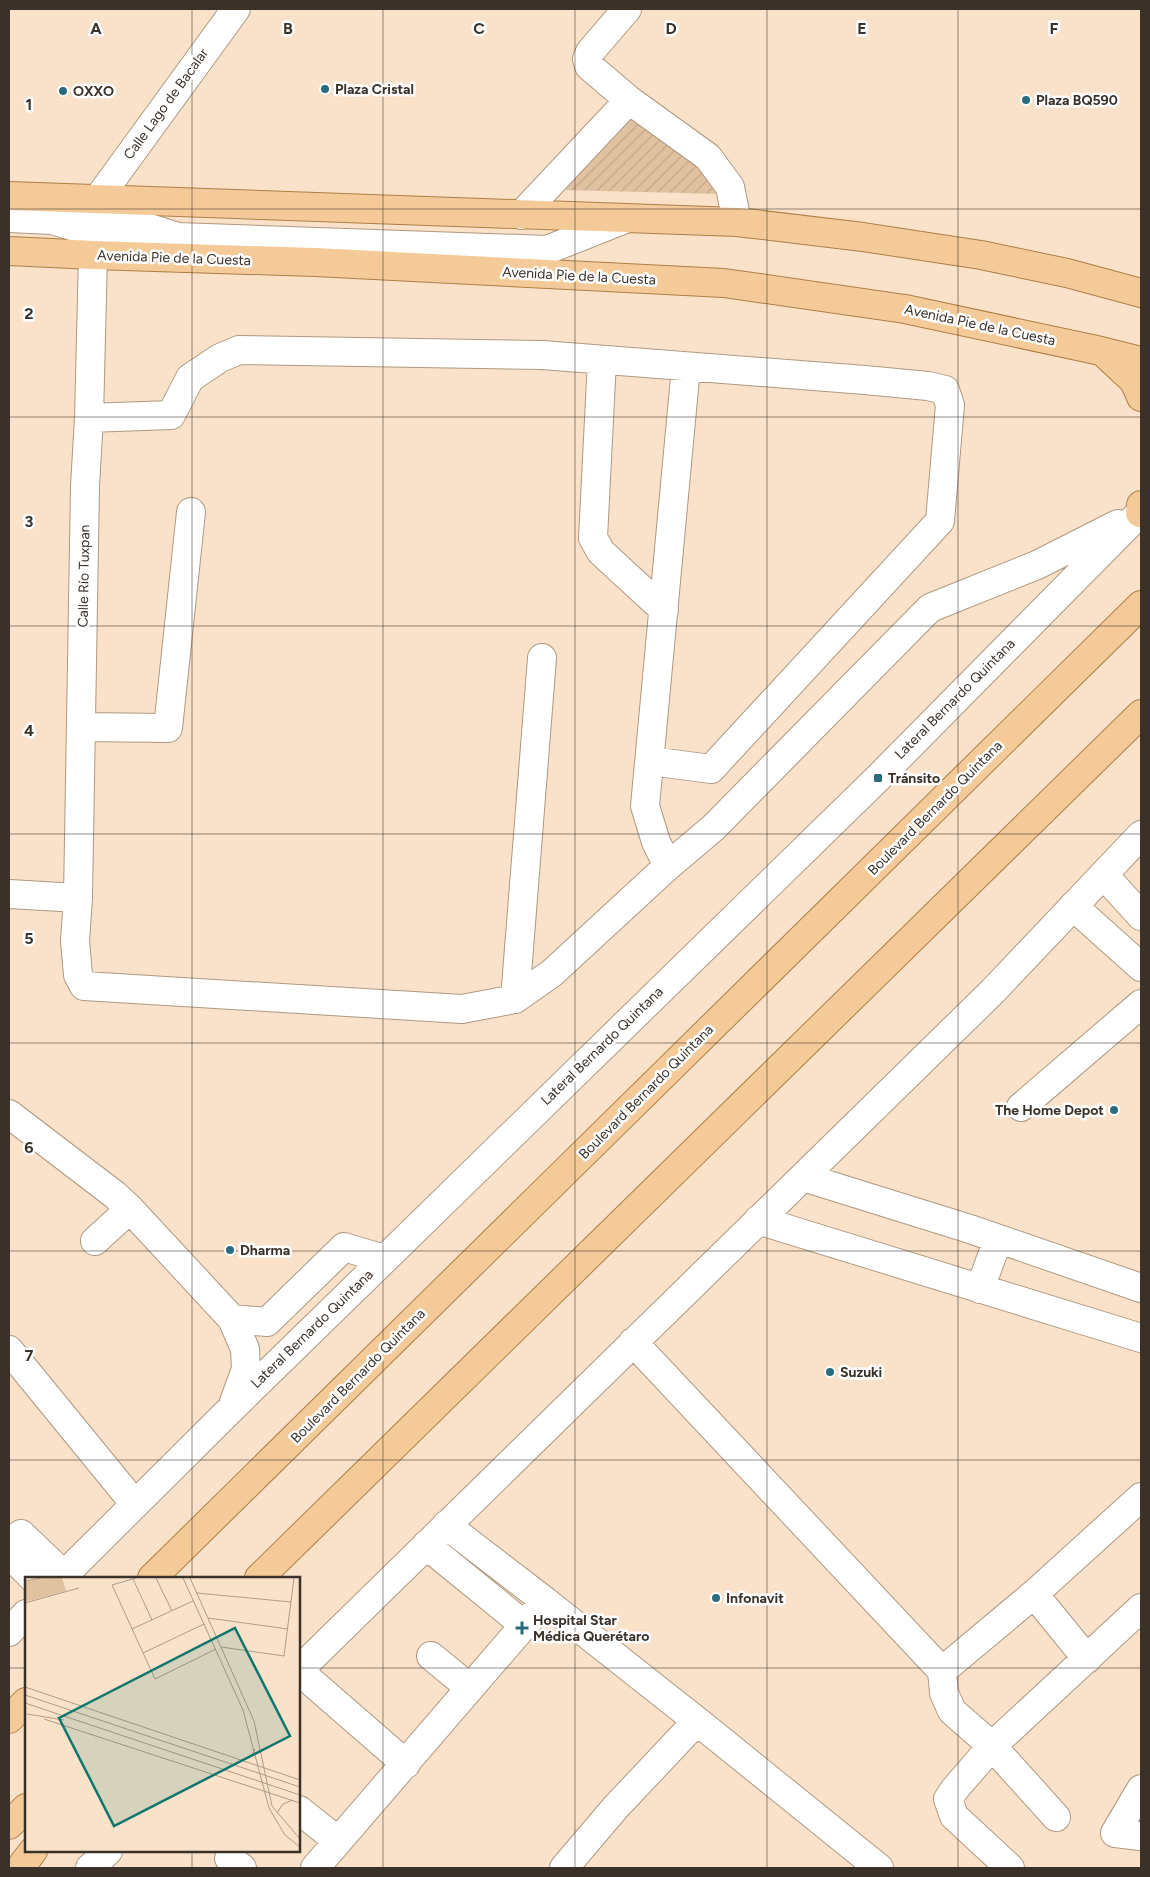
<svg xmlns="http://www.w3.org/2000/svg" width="1150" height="1877" font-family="Figtree,sans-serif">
<defs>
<pattern id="garden-furrows" width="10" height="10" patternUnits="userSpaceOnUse" patternTransform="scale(1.25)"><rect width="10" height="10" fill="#e1c2a0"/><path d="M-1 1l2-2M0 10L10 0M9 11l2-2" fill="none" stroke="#c2a78a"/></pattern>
</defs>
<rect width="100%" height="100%" fill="#f9e2c9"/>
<path fill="url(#garden-furrows)" d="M634,114C661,135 705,161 719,194L565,190Z"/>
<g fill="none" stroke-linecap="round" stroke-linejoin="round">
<defs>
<path id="minor" d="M627,9L590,52L587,59L589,66L629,100
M97,200L236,9
M68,202L178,237L547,250L625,219
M521,215L629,100L708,157L730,187L737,222
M9,218L52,220L162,253
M93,255L89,418L85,486L78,898L75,941L78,975L84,986L462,1009L515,999L552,973L668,866
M602,360L593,538L601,552L664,610
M686,367L645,806L656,842L668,866L713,828L930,608L1037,565L1118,524
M89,418L171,415L190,378L220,358L239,350L542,355L865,380L928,386L945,390L950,405L940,521L711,769L650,761
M81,727L168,728L191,512
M1104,875L1141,916
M9,894L78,898
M1073,906L1141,967
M515,999L542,658
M1021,1107L1141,1004
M9,1114L115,1195L130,1209
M803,1177L970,1229L1141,1288
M758,1220L1141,1338
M95,1241L130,1209L232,1319L245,1349L246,1369L234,1402
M980,1289L998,1239
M232,1319L267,1322L344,1247L384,1259
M633,1342L942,1671L1034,1594L1141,1497
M9,1350L134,1503
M446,1525L545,1601
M21,1534L64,1575
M426,1545L523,1624
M9,1554L33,1578
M61,1578L232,1408L878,778L1141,512
M1034,1594L1087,1659
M9,1632L26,1614
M431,1656L470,1688
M299,1670L993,991L1141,835
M299,1671L406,1764
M942,1671L944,1693L952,1711L992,1746L1056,1817
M697,1721L879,1868
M1141,1789L1115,1833L1141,1836
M299,1810L338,1841
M229,1858L242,1868
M90,1868L108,1851
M315,1868L545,1601L697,1721L615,1808L564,1868
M1010,1868L954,1816L948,1799L954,1790L992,1746L1141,1608"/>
<path id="major" d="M9,196L737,222L863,237L981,255L1067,273L1141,293
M9,251L93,255L315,262L724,283L905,309L1101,351L1141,361
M1104,353L1134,381L1141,397
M1140,513L1141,505
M152,1578L1141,605
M259,1578L1141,714
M9,1719L26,1702
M9,1825L26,1808
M20,1868L33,1851"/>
</defs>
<use href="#minor" stroke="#ae9981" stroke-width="30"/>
<use href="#major" stroke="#ae7f45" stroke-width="30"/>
<use href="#minor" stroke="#fff" stroke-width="28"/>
<use href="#major" stroke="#f4cb98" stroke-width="28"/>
</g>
<path fill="none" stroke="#3a3128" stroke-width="1" stroke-opacity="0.55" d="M192,9V1578M383,9V1868M575,9V1868M767,9V1868M958,9V1868M9,209H1141M9,417H1141M9,626H1141M9,834H1141M9,1043H1141M9,1251H1141M9,1460H1141M9,1668H26M299,1668H1141M192,1851V1868"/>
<g fill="#2a6c7e" stroke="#fff" stroke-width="2">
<circle cx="325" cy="89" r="5"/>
<circle cx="63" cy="91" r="5"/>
<circle cx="1026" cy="100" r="5"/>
<rect x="873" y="773" width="10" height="10" rx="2.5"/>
<circle cx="1114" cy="1110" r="5"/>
<circle cx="230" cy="1250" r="5"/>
<circle cx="830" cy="1372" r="5"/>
<circle cx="716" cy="1598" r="5"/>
<path d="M519.5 1620.5h5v5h5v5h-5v5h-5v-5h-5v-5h5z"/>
</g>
<g text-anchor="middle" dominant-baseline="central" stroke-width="5" stroke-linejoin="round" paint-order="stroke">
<g font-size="14" font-weight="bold" fill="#3a3128" stroke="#fff" text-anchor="start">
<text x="335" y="89">Plaza Cristal</text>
<text x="73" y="91">OXXO</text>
<text x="1036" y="100">Plaza BQ590</text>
<text x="888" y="778">Tránsito</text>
<text x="1104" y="1110" text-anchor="end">The Home Depot</text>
<text x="240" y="1250">Dharma</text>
<text x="840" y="1372">Suzuki</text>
<text x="726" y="1598">Infonavit</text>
<text x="533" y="1620">Hospital Star<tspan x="533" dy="16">Médica Querétaro</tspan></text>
</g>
<g font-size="14" fill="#3a3128" stroke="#fff">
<text transform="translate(166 104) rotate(-54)">Calle Lago de Bacalar</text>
<text transform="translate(174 258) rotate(2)">Avenida Pie de la Cuesta</text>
<text transform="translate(579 276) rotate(3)">Avenida Pie de la Cuesta</text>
<text transform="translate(980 325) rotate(12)">Avenida Pie de la Cuesta</text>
<text transform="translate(84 576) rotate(-89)">Calle Río Tuxpan</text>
<text transform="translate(955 699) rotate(-45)">Lateral Bernardo Quintana</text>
<text transform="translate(935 808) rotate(-45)">Boulevard Bernardo Quintana</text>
<text transform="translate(602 1046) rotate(-44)">Lateral Bernardo Quintana</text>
<text transform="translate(646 1092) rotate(-45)">Boulevard Bernardo Quintana</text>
<text transform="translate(312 1329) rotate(-44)">Lateral Bernardo Quintana</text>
<text transform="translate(358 1376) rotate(-45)">Boulevard Bernardo Quintana</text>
</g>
</g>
<g transform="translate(25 1577)">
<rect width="275" height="275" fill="#f9e2c9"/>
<path d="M17,1H37L41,14L0,25V5Z" fill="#e1c2a0"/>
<path fill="none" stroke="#ad9b89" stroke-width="1" d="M111,1L87,8L130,102L191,72M131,1L147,34M158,1L218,133L244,231L260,258L275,270M165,1L229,144L247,229L275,262M108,2L127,43M0,4L15,1M172,16L266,25M0,26L54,11M183,41L263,52M107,52L168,24M196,70L259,79L269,1M118,76L179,47M0,110L275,203M0,118L275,210M0,126L275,218M2,137L39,143M19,142L275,226M216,183L226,179L230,172M252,236L258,227L268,223"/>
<path fill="#0f766e" fill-opacity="0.15" stroke="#0f766e" stroke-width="2.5" d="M210,51L265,159L89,249L34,141Z"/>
<rect width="275" height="275" fill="none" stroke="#3a3128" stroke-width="2.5"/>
</g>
<g font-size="16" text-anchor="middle" font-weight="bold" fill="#3a3128" stroke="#fff" stroke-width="5" stroke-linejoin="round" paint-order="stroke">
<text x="96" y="34">A</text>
<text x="288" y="34">B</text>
<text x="479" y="34">C</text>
<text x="671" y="34">D</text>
<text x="862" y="34">E</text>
<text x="1054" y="34">F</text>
<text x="29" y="110">1</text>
<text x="29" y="319">2</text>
<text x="29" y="527">3</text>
<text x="29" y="736">4</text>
<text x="29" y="944">5</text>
<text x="29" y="1153">6</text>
<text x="29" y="1361">7</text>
</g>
<rect width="1150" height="1877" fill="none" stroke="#3a3128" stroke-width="20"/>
</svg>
